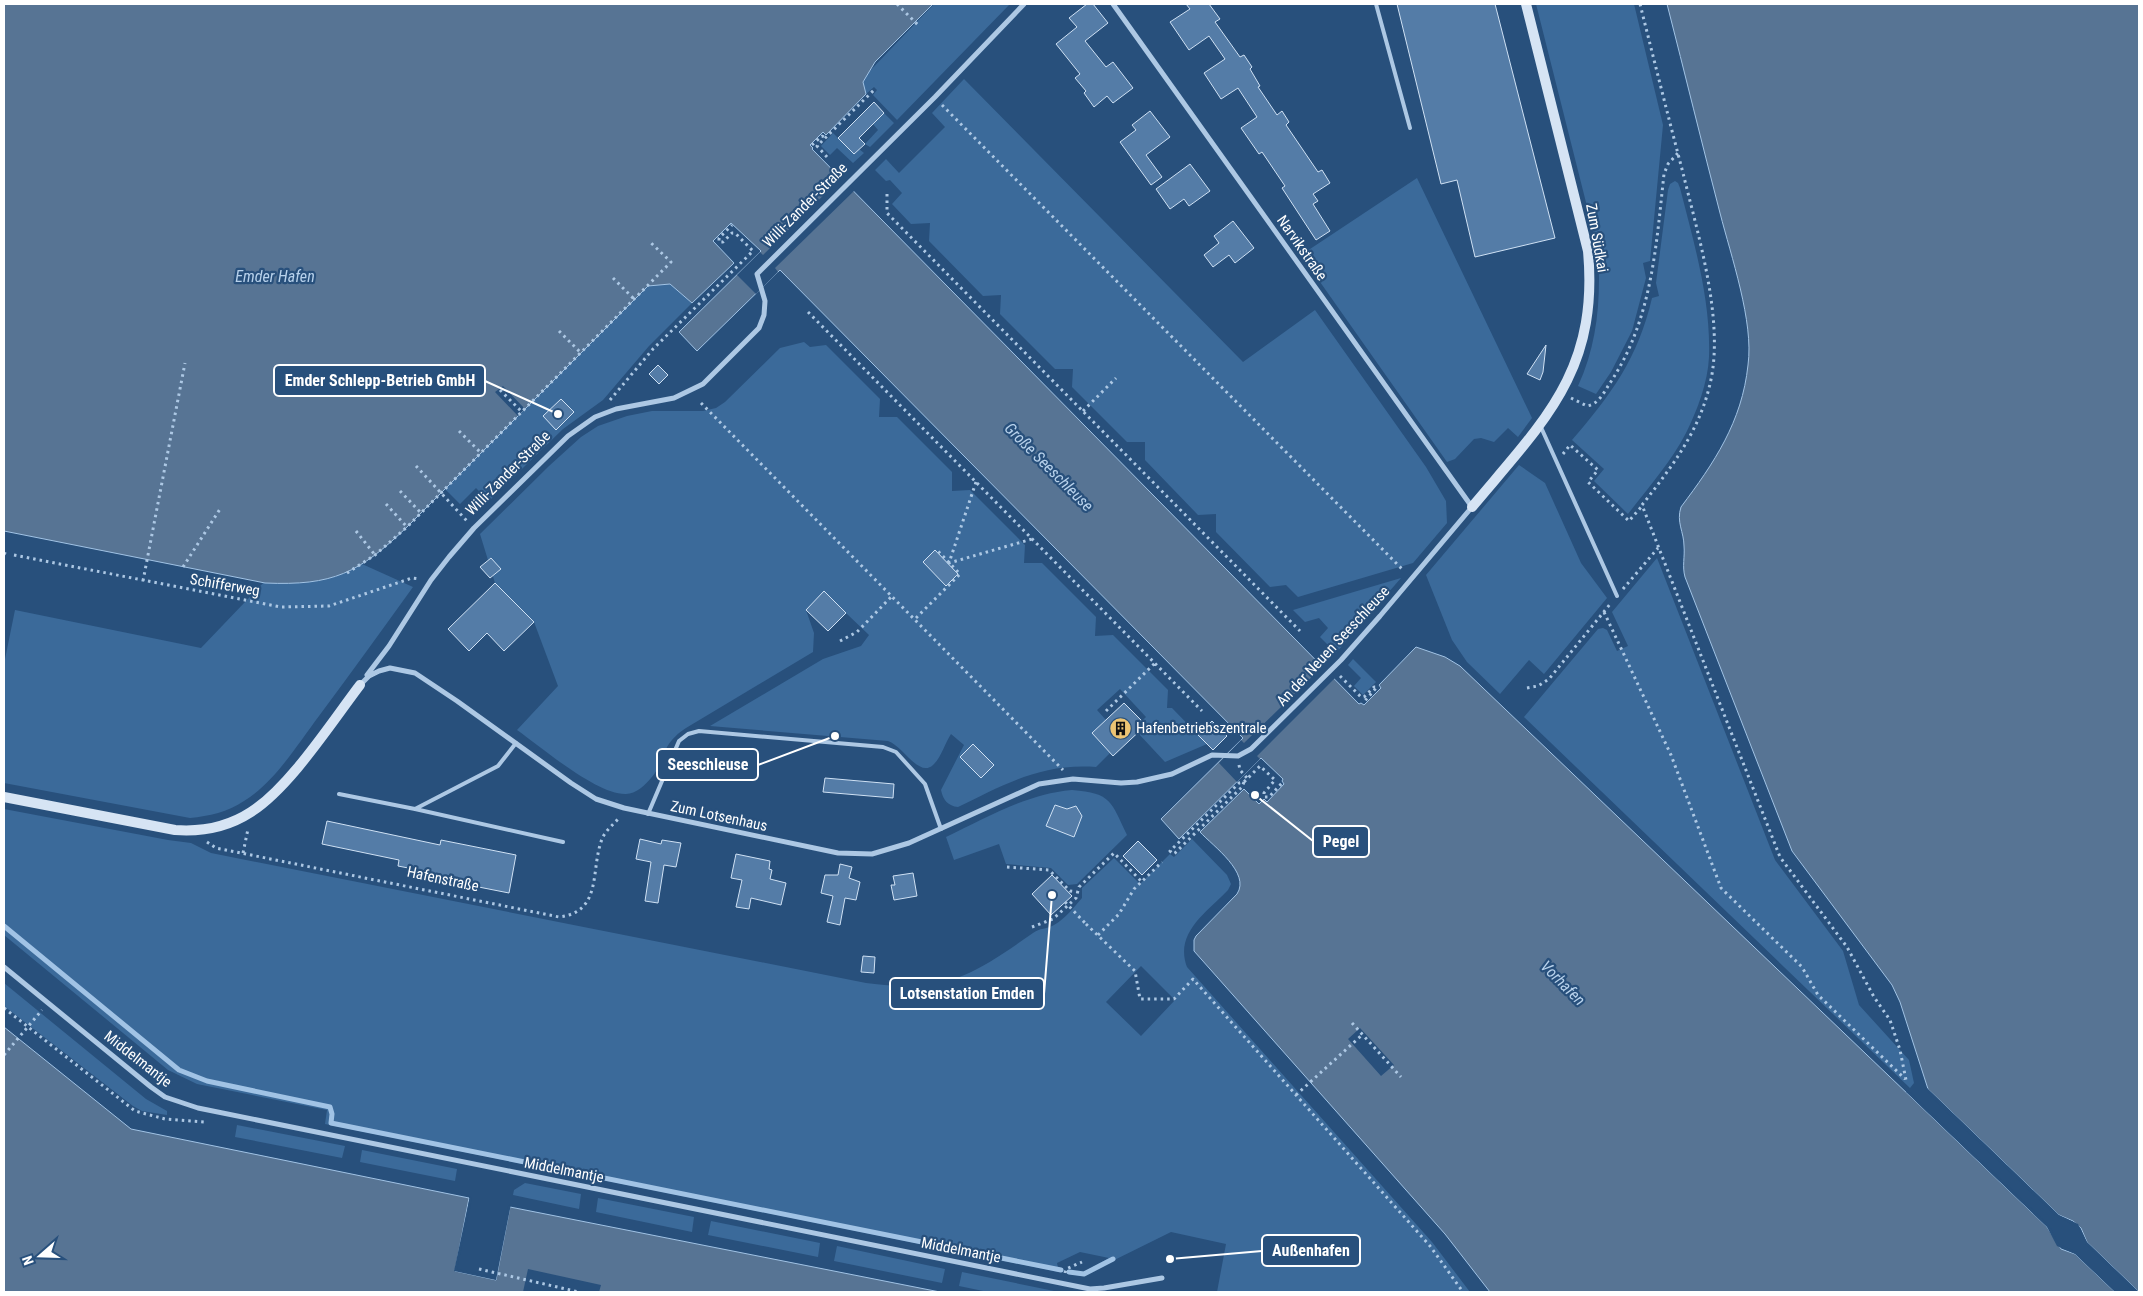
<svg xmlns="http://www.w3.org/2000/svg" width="2143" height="1296" font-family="'Roboto Condensed',sans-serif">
<rect width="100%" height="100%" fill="#28507c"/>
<path fill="#3b6a9a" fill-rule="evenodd" d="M934,4H1010L897,120L873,95L877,90L874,87L866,94L863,87L864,77Z
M1536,4H1634L1663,125L1650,261L1643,263L1646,278L1632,331L1611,372L1596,394L1578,386C1598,343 1601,297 1598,250Z
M964,79L1243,362L1315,310L1426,467L1446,501L1447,523L1413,563L1298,597L1286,585L1270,587L1216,532V514L1198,515L1145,460V442H1127L1072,387L1073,369H1055L1000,314L1001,295L983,296L929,241L930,223L911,224L892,204L902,193L890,180L886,181L875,170L886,159L899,173L945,127L932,113Z
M884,113L894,123L870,147L865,144L878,130L873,124Z
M833,133L854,154L859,149L864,153L853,163L837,148L830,155L821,146Z
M1417,178L1532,418L1518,437L1508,428L1494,442L1481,438L1474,439L1455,459L1447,462L1301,255Z
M1675,181L1678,183L1680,188C1694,243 1711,300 1709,357C1708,382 1697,411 1686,433C1671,462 1648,488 1628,514L1594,481L1604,469L1572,440C1611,395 1638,358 1652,298L1659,296L1656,283L1668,190L1670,184Z
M659,284H670L692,303L649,346L603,400L563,429L489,501L476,488L460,504L445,489L648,286Z
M804,342L810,347L826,345L880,399L879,417H897L952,472V491L970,490L1025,545L1024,563H1042L1096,617L1095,636L1113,635L1168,690L1167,708H1172L1207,744L1165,762L1138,733L1146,726L1142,721L1146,717L1120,689L1097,710L1106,720L1092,733L1110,753L1096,767C1042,763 1005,784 958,807C948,806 943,800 941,790L964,745L951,734C945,743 941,758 933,765C919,778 903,746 888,741L710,726L823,659L861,646L869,635L824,592L806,610L814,633L813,652L686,728C678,733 672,739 667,747C662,757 659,770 651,778C645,785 636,794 626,794C597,795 541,747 517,730L558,686L534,622L495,583L480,534L549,466L581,437L598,426L627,416L652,411H703L716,408L725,402L780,348Z
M1519,465L1545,483L1581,563L1607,598L1544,674L1529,660L1500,694L1467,662L1452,640L1426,575Z
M1657,558L1775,860L1843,951L1859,1005L1909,1060L1914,1083L1910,1088L1524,717L1598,629L1603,628L1607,630L1617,651L1628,646L1612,612Z
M362,564L413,587C382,630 351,673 319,716C298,744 274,783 244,801C228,812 209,816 190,818L4,783V664L15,610L201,648L264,582C301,584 328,584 362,564Z
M1401,578L1336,653L1320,637L1328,628L1319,618L1305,622L1293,610Z
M1353,659L1376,682L1363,695L1354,686L1361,678L1348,665Z
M1072,790C1112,793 1111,802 1127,835L1077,884L1068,885L1051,868L1006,864L999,844L954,860L946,837C986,818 1026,794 1072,790Z
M4,809L168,840L191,843L211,853L866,983C945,993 970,977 1033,933C1039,928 1048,929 1054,925C1065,919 1074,907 1082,898V888L1114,858L1140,884L1170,854L1174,857L1192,839L1227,875L1231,884L1228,890C1207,912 1174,933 1187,967L1432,1242L1470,1292H1217L1226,1244L1171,1232L1082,1276L1069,1274L1070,1271L1082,1273L1109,1258L1080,1252L1057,1263L1059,1272L325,1124L327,1110L197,1084L168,1070L4,935ZM1141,966L1175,1000L1141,1036L1106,1002Z
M4,983L146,1099L167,1111V1115L142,1111L133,1106L4,1006Z
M237,1125L345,1146L342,1158L235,1137Z
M362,1150L457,1169L455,1181L360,1162Z
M525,1183L581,1194L579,1209L513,1195L514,1190Z
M598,1198L694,1217L692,1232L596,1212Z
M711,1221L820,1243L818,1257L708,1235Z
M837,1246L945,1269L942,1283L834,1261Z
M962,1272L1059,1292H988L959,1286Z"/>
<path fill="#577494" stroke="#a1c3e5" d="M4,4H933L875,62L863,82L866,94L826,135L823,132L810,145L813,148L812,149L1359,704L1361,703L1364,705L1381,688L1379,685L1416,647L1445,657L1460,666L2047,1227L2061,1249L2075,1254L2115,1292H1490L1445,1234L1194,951V940L1196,936L1237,894C1251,873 1213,846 1200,832L1244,789L1259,804L1264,799L1267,802L1284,784L1282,781L1283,779L1261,758L1179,839L1161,819L1243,738L780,270L697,351L679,332L761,251L731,223L713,241L734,263L692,303L670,284L648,286L407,527C359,573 333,586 265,583L4,531Z
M1667,4H2139V1292L2087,1242L2081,1228L2073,1221L2059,1215L1928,1089L1900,1002L1892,985L1792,851L1685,577C1682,566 1685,557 1684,546C1684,532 1676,522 1681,507C1714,463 1742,422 1748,365C1754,322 1731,256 1720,213C1702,144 1685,74 1667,4Z
M4,1027L131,1129L469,1198L455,1271L496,1280L510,1207L940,1292H4Z"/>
<path fill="#28507c" d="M842,177L855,190L775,268L778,272L756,294L737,275L760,252L763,255Z
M503,386L525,409L518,416L495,392Z
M1324,665L1336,677L1257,756L1260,759L1237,782L1219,763L1241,740L1244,743Z
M1360,1028L1394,1065L1381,1076L1348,1039Z
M1924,1087H1926L2059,1215L2078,1224L2087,1242L2139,1292H2135L2085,1244L2076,1226L2057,1217L1933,1099Z
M1908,1090L2049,1225L2059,1244L2077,1252L2117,1292H2115L2075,1254L2057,1246L2047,1227L1906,1092Z
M470,1196L472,1199L457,1269L494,1277L508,1206L511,1204L496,1280L454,1271Z
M528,1269L601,1285L599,1292H523Z"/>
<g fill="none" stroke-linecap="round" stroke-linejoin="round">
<path stroke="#a1c3e5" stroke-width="5" d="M4,926L179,1070L207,1081L330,1107L332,1114L331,1123L1061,1270
M1069,1272L1084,1274L1113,1259"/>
</g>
<path fill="#547ca7" stroke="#cfe1f4" d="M1087,4H1093L1108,23L1085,41L1106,67L1113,62L1133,88L1113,103L1107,96L1094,107L1084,93L1086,91L1075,78L1080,74L1056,44L1077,27L1069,18Z
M1186,4H1209L1220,19L1215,22L1240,57L1244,55L1252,67L1250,69L1260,86L1258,87L1277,115L1282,111L1289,122L1286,125L1318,172L1322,170L1330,183L1313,194L1318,201L1313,204L1330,231L1316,240L1282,188L1285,186L1262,152L1259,154L1241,128L1257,117L1238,88L1221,99L1204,73L1225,59L1209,36L1189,50L1170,22L1190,9Z
M1397,4H1495L1555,238L1475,257L1457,180L1441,184Z
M874,102L884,113L859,138L865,144L854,154L838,138Z
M1150,111L1170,137L1146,155L1162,177L1151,185L1120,142L1136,130L1132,125Z
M1190,164L1210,191L1189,206L1184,199L1170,209L1156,189Z
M1233,221L1254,248L1235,263L1229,255L1213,267L1204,255L1219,243L1214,236Z
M1546,345L1543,372L1540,380L1527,374Z
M658,365L668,375L659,384L649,374Z
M561,399L574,412L556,430L543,416Z
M935,550L958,574L946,586L923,562Z
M491,558L501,569L490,578L480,567Z
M495,583L534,622L504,651L487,633L469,651L448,629Z
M824,591L846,613L828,631L806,610Z
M1124,703L1146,725L1113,756L1092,733Z
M1212,721L1227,736L1213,750L1198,735Z
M973,744L994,765L981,778L960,757Z
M825,778L894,784L893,798L823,792Z
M1055,805L1067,809L1076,806L1082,816L1074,837L1046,826Z
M327,821L440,845L441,840L516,855L509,893L433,878L434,873L398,866L399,860L322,844Z
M640,839L661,844L662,840L681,843L676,867L664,865L658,903L645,901L651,862L636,859Z
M1138,841L1157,860L1142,875L1123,856Z
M736,854L770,861L769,869L772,870L770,879L786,883L781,905L751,898L749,909L736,907L742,880L731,878Z
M840,864L852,867L849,878L860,882L856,900L845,898L840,925L827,922L833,896L821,893L825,875H838Z
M913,873L917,896L894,900L891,885H895L893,876Z
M1052,875L1072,896L1051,915L1032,894Z
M863,956L875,957L874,973L861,972Z"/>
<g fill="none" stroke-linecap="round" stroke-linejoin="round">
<path stroke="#adc8e4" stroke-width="3" stroke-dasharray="2.5 4" stroke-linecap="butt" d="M897,4L919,26
M1640,4C1654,60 1668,116 1683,173C1698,235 1725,322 1710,384C1699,432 1671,468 1642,505L1780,857L1847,947L1874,997L1890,1020L1900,1050L1906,1080
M942,105L1404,571
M812,145L822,136L826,138
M827,157L817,146L874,90
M887,194V213L1300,631
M613,278L634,299
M808,312L1202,711
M559,331L581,353
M500,390L522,412
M1571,398L1587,406C1599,404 1604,392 1610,383C1652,320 1656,247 1664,174L1668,164L1678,153
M610,400L653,349L753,251L735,233H732L723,242H719V238L732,225
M701,403L1063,770
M1083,411L1116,378
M459,431L481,453
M1563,454L1570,445L1598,470L1588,482L1629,521L1642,506
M416,466L467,521
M976,482L949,563L1032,539
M400,491L421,513
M386,504L407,527
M356,531L375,555
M4,553L6,554
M14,555L281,607L329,606L412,578L420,579
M183,567L220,509
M347,573L375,555L407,527L671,262L649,241
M143,581L185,363
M1623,589L1658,548
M1604,612L1671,755L1721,888L1802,967L1818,995L1905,1079
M916,618L960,574L936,549
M840,641L857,632L893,595
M1340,676L1361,697H1364L1374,687H1377L1363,703
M1527,688L1538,686L1549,679L1611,603
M1106,711L1155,663
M1239,765L1240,770L1247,778
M1244,782L1242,787L1175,853L1173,854L1170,851L1239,783L1244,782L1260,766L1275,780L1264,793V797H1269L1282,783
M207,842L216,848L559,917C603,912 590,870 602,839C605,831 613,825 619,818
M243,853L248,829
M1007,867L1049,870L1070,891L1077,892
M1086,924L1135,971L1140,999H1174L1193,979L1430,1246L1463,1292
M1032,927L1053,919L1076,898L1079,887L1114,853L1142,882
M1098,935L1119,914L1134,889L1162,862
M4,1008L135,1111L165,1119L204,1122
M1352,1023L1401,1077
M4,1055L42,1010
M1296,1095L1362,1035
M479,1269L579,1292
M1065,1273L1066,1269L1082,1262"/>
<path stroke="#adc8e4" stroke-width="4" d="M1376,4L1410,128
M1540,425L1617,596
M339,794L415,809L498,766L516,743
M415,809L563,842
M648,814L679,741L688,734L699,731L883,747L896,752L925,784L941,829"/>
<path stroke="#adc8e4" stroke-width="5" d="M367,675L389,646L431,580L449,557L474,528L568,436L595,417L616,409L674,398L703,384L759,328L764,315L765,301L757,274L935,97L1024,4
M360,685L369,676L379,671L390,668L415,673L457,701L571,783L596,799L624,808L838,853L872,854L909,843L1039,784L1073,779L1121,783L1137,782L1172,774L1212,755L1238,756L1251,749L1341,660L1380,616L1472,507L1113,4
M4,967L151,1087L165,1097L198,1108L1090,1289L1104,1288L1162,1278"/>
<path stroke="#d6e4f4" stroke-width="10" d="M1472,507C1543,422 1599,372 1588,251L1526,4
M4,797L175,830C202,832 228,827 251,812C290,787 331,723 360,685"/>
<path stroke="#adc8e4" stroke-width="3" stroke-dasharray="2.5 4" stroke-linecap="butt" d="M1065,902L1086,924"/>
</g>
<defs>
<symbol id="building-disc" viewBox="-11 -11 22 22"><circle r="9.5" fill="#ecc473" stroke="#28507c"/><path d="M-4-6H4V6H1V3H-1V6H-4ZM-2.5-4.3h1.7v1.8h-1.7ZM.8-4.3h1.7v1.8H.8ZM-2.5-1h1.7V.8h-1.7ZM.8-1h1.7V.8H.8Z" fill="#111"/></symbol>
</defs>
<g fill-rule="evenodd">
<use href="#building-disc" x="1108" y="716" width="25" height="25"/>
</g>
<g text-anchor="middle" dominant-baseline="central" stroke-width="4.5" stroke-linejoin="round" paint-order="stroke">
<g font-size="15" fill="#fff" stroke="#28507c">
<text transform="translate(805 205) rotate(-45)">Willi-Zander-Straße</text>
<text transform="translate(1597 238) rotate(80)">Zum Südkai</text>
<text transform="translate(1302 248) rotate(55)">Narvikstraße</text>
<text transform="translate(508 473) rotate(-45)">Willi-Zander-Straße</text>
<text transform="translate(225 585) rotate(10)">Schifferweg</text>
<text transform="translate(1333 646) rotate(-47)">An der Neuen Seeschleuse</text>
<text transform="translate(719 816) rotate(12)">Zum Lotsenhaus</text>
<text transform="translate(443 879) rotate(12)">Hafenstraße</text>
<text transform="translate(138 1059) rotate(38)">Middelmantje</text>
<text transform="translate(564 1170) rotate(11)">Middelmantje</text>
<text transform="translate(961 1250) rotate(11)">Middelmantje</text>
</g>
<g font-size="15" fill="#fff" stroke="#28507c" text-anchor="start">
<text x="1136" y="728">Hafenbetriebszentrale</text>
</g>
<g font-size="16" font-style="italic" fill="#b8d2ec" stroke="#28507c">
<text x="275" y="276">Emder Hafen</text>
<text transform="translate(1049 467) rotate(45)">Große Seeschleuse</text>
<text transform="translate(1563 983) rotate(45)">Vorhafen</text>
</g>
</g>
<path fill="none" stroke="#fff" stroke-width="2" d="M558 414L485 381M835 736L758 765M1255 795L1313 841M1052 895L1044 994M1170 1259L1262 1251"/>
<g fill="#fff" stroke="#28507c" stroke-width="2">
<circle cx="558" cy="414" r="5"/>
<circle cx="835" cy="736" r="5"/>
<circle cx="1255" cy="795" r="5"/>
<circle cx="1052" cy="895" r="5"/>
<circle cx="1170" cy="1259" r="5"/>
</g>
<g fill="#28507c" stroke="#fff" stroke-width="2">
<rect x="274" y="365" width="211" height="31" rx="5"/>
<rect x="657" y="749" width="101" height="31" rx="5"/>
<rect x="1313" y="826" width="56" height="31" rx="5"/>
<rect x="890" y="978" width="154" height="31" rx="5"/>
<rect x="1262" y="1235" width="98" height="31" rx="5"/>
</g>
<g font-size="16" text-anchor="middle" font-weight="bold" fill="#fff">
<text x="380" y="386">Emder Schlepp-Betrieb GmbH</text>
<text x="708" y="770">Seeschleuse</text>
<text x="1341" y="847">Pegel</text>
<text x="967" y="999">Lotsenstation Emden</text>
<text x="1311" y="1256">Außenhafen</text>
</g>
<rect width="2143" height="1296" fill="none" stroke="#ffffff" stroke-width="10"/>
<g transform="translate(40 1256) rotate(250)" stroke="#28507c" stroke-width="4" paint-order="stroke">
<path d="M0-4L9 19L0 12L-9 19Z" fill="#ffffff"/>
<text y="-8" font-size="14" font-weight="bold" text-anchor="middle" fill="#ffffff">N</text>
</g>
</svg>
